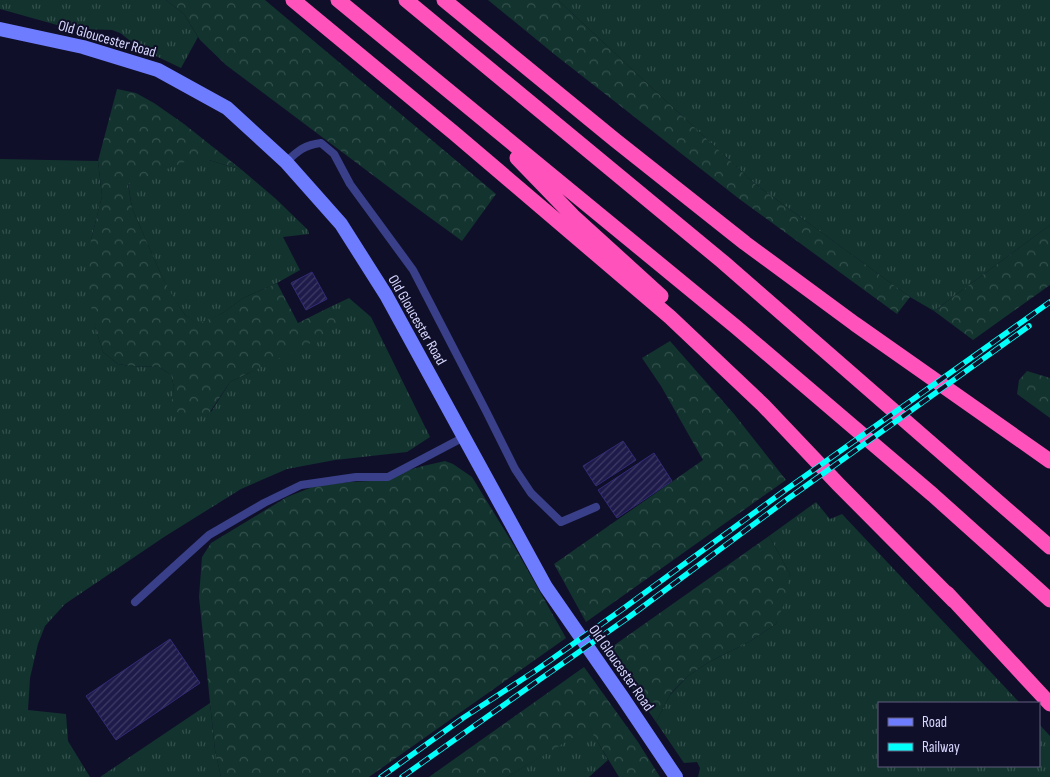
<svg xmlns="http://www.w3.org/2000/svg" width="1050" height="777" font-family="'Sofia Sans Condensed',sans-serif">
<defs>
<pattern id="grass-tufts" width="24" height="20" patternUnits="userSpaceOnUse" patternTransform="scale(1.25)"><rect width="24" height="20" fill="#12332e"/><path d="M3 7l-1-3M5 7V3M7 7l1-3M15 17l-1-3M17 17v-4M19 17l1-3" fill="none" stroke="#34504d"/></pattern>
<pattern id="forest-crowns" width="20" height="18" patternUnits="userSpaceOnUse" patternTransform="scale(1.25)"><rect width="20" height="18" fill="#12332e"/><path d="M2 6a3 3 0 1 1 6 0M12 15a3 3 0 1 1 6 0" fill="none" stroke="#34504d"/></pattern>
<pattern id="building-hatch" width="6" height="6" patternUnits="userSpaceOnUse" patternTransform="scale(1.25)"><rect width="6" height="6" fill="#1e1b4a"/><path d="M-1 1l2-2M0 6l6-6M5 7l2-2" fill="none" stroke="#3e3b65"/></pattern>
</defs>
<rect width="100%" height="100%" fill="#100f29"/>
<path fill="url(#grass-tufts)" d="M0,0H166L184,14L198,37L181,68L141,49L120,33L112,30L81,29L57,25L0,9Z
M558,0H1050V225L934,311L910,297L755,184Z
M0,159L98,161L102,196L91,240L95,327L103,352L118,364L130,366L159,367L171,375L174,387L172,405L211,412L230,382L249,373L335,320L330,307L349,298L371,317L430,437L407,452L335,460L287,469L241,489L164,537L65,604L45,626L38,644L30,678L28,710L66,714L68,741L90,777H0Z
M189,159L209,160L242,170L276,199L308,230L309,234L283,237L300,270L277,283L243,298L223,313L198,325L185,315L172,296L159,270L132,208L128,183Z
M816,502L830,519L842,514L1020,703H879V766H1039V724L1050,736V777H698L700,768L697,762L684,763L656,722L670,695L688,676L709,662L749,642L776,624L790,574L769,536Z
M210,703L215,750L221,777H100Z
M589,727L608,760L589,777H507Z"/>
<path fill="url(#forest-crowns)" d="M166,0H265L496,194L462,241L414,206L226,65L200,40L184,14Z
M488,0H558L755,184L910,297L897,314L738,198L554,54Z
M117,89L136,93L154,103L184,124L242,170L209,160H190L128,184L132,208L159,270L172,295L185,315L198,324L223,313L243,298L277,283L298,323L330,307L336,320V326L325,336L230,382L210,412L200,417L183,418L171,405L174,387L171,375L159,367L130,366L118,364L103,352L95,327L88,290L91,240L102,196L98,161Z
M1050,225V285L973,340L934,311Z
M670,341L734,414L786,480L586,622L554,564L703,460L661,386L642,358Z
M1027,371L1050,378V418L1017,394L1019,380Z
M445,461L453,464L472,477L513,544L566,638L369,777H221L215,750L199,597L202,557L211,543L287,497L315,486L350,482L389,480L409,470L423,466Z
M769,536L790,574L786,598L776,624L749,642L709,662L688,676L671,693L656,722L606,651Z
M584,667L638,742L660,777H619L589,728L507,777H429Z"/>
<path fill="url(#building-hatch)" stroke="#322c77" d="M312,272L327,299L306,310L291,283Z
M623,441L636,460L596,486L583,466Z
M654,453L672,481L617,518L598,490Z
M170,639L200,683L116,740L86,696Z"/>
<g fill="none" stroke-linecap="round" stroke-linejoin="round">
<path stroke="#394089" stroke-width="8" d="M286,162C298,151 304,145 321,143L334,154L350,184L413,270L486,411L515,469L531,493L561,522L596,507
M135,602L209,535L264,503L301,485L356,477H388L464,437"/>
<path stroke="#6e7cff" stroke-width="14" d="M0,29L83,47L158,70L227,108L286,162L341,224L386,295L546,587L623,698L676,777"/>
<path stroke="#ff52ba" stroke-width="15" d="M293,0L454,133L670,317L763,405L838,484L954,601
M338,0L736,327L933,495L1050,600
M406,0L723,262L1050,547
M444,0L615,140L745,243L855,324L1050,461
M517,158L573,216L661,296
M947,593L1050,704"/>
<defs>
<path id="rail" d="M381,777L463,718L535,671L624,608L784,491L1050,302
M402,777L539,680L629,617L789,498L1029,326"/>
</defs>
<use href="#rail" stroke="#03fff9" stroke-width="5.5"/>
<use href="#rail" stroke="#100f29" stroke-width="4" stroke-dasharray="11" stroke-linecap="butt"/>
</g>
<g text-anchor="middle" dominant-baseline="central" stroke-width="4" stroke-linejoin="round" paint-order="stroke">
<g font-size="15" fill="#d7d7ff" stroke="#100f29">
<text transform="translate(107 39) rotate(16)">Old Gloucester Road</text>
<text transform="translate(417 320) rotate(60)">Old Gloucester Road</text>
<text transform="translate(621 668) rotate(55)">Old Gloucester Road</text>
</g>
</g>
<rect x="878" y="702" width="162" height="65" fill="#100f29" stroke="#605f7f"/>
<rect x="888" y="718" width="25" height="8" fill="#6e7cff" stroke="#605f7f"/>
<text x="922" y="727" font-size="15" fill="#d7d7ff">Road</text>
<rect x="888" y="743" width="25" height="8" fill="#03fff9" stroke="#605f7f"/>
<text x="922" y="752" font-size="15" fill="#d7d7ff">Railway</text>
</svg>
